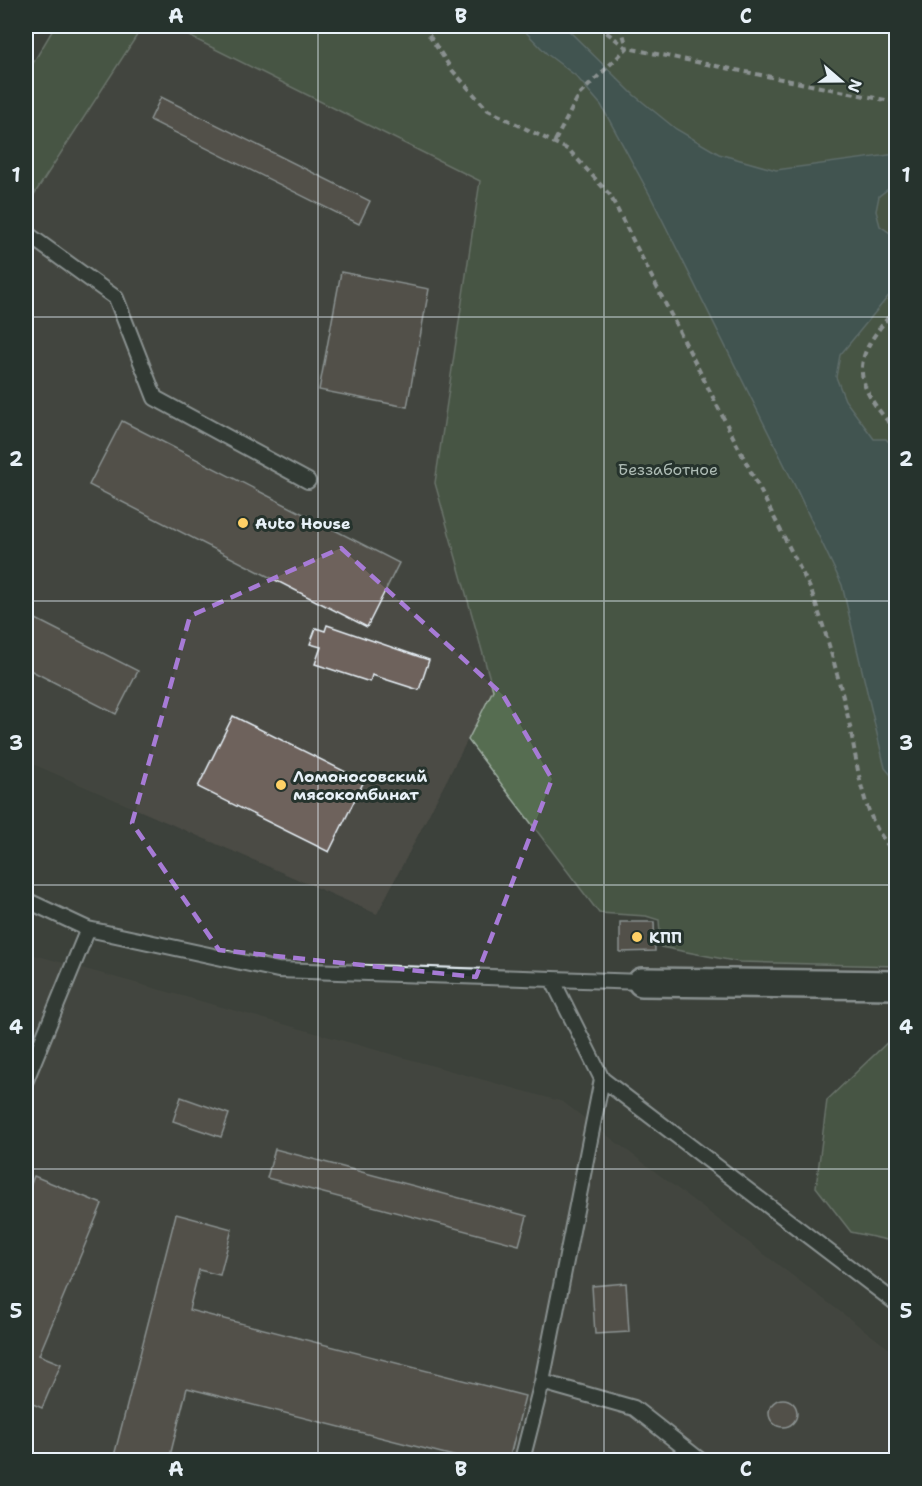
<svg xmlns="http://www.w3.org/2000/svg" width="922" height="1486" font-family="'Shantell Sans',sans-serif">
<rect width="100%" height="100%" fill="#3c413b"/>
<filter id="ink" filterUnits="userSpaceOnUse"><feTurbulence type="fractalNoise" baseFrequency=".0167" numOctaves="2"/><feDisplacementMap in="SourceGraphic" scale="12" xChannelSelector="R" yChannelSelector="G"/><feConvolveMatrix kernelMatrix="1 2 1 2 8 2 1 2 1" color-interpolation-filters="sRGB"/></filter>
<g filter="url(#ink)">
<path fill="#4b4b45" d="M143,26H169L480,181L435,483L493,691L377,914L26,761V207Z
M31,954L563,1102L896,1354V1460H26V967Z"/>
<path fill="#576d51" stroke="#a0afa4" stroke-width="1.5" d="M55,26H143L26,207V75Z
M169,26H896V966L739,962L661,947L659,920L646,916L599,913L468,740L493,690L435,483L480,181Z
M896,1037V1242L851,1232L816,1187L827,1100L892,1038Z"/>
<path fill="#476b6b" stroke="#87a1a3" stroke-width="1.5" d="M520,26H564L634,95L676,129L719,154L776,170L896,154V183L879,196L876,211L880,226L896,237V287L840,355L836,377L845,400L874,439H886L896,449V781L885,768L842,585L794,484L651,197L601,105L576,76L547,54Z"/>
<path fill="#6e625c" stroke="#e8f1f8" stroke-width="1.5" d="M161,97L370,201L359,224L150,120Z
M341,272L429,289L407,407L319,390Z
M122,421L399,563L367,627L89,485Z
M26,614L138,671L116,714L26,668Z
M327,625L429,660L419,690L372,675L370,682L315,664L321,647L310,644L316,628L325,631Z
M233,716L364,781L329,852L198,787Z
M620,922H654L655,951L620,952Z
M181,1097L229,1114L221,1137L173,1121Z
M275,1149L527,1216L519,1245L267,1178Z
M34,1176L102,1204L39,1355L61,1364L42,1408L26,1401V1197Z
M176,1214L232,1229L220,1275L199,1270L189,1310L525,1396L509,1460H469L187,1388L169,1460H113Z
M626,1283L629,1332L595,1334L592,1286Z
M769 1413a14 14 0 1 1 28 0a14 14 0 1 1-28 0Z"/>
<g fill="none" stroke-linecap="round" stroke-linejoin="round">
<defs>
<path id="service" d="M26,233L116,298L155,398L308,481
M26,900L88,929L278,970L642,982
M552,979L602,1079L896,1303
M26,1080L88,929
M542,1382L634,1408L700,1460
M522,1460L542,1382L602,1079"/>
<path id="minor" d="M642,982L896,985"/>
</defs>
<use href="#service" stroke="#e8f1f8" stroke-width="18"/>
<use href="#minor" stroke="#e8f1f8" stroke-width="32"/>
<path stroke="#e8f1f8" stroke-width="4" stroke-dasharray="6 4.5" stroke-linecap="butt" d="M423,26L452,70L488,110L569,150L610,195L811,590C825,629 836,668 846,709C859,759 857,815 896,854
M598,26L627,48L890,101L896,100
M555,141L579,95L627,48L621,26
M896,309C851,358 850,381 896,430"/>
<use href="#service" stroke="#26332d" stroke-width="14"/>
<use href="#minor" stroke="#26332d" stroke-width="27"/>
</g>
</g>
<path d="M0 0H922V1486H0ZM341,548L503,695L552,779L476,977L219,950L132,823L190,616Z" fill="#3c413b" fill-opacity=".55" fill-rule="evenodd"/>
<path fill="none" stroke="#a77bd6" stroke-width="4.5" stroke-dasharray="12 8" stroke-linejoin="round" d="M341,548L503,695L552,779L476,977L219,950L132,823L190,616Z"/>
<path fill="none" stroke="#e8f1f8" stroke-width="1.5" stroke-opacity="0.55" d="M318,26V1460M604,26V1460M26,317H896M26,601H896M26,885H896M26,1169H896"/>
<g fill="#ffd166" stroke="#26332d" stroke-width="2">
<circle cx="243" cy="523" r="6"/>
<circle cx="281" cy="785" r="6"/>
<circle cx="637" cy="937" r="6"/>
</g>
<g text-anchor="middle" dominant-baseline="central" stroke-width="6" stroke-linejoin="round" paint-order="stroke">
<g font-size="16" fill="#aebcb5" stroke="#26332d">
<text x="668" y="469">Беззаботное</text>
</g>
<g font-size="16" font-weight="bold" fill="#e8f1f8" stroke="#26332d" text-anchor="start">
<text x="255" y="523">Auto House</text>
<text x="293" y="776">Ломоносовский<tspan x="293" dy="18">мясокомбинат</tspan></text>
<text x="649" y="937">КПП</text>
</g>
</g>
<rect width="922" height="1486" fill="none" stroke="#26332d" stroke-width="66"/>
<g transform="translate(841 81) rotate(110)" stroke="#26332d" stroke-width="4.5" paint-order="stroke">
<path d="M0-4.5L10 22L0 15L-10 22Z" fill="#e8f1f8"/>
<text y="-9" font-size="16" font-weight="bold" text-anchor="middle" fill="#e8f1f8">N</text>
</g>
<rect x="33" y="33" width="856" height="1420" fill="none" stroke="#e8f1f8" stroke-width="2"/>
<g font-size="20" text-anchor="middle" font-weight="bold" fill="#e8f1f8">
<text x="176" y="23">A</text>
<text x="461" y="23">B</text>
<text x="746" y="23">C</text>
<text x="16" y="182">1</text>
<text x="906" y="182">1</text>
<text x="16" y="466">2</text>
<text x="906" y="466">2</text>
<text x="16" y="750">3</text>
<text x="906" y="750">3</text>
<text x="16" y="1034">4</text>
<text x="906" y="1034">4</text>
<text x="16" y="1318">5</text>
<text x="906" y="1318">5</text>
<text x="176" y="1476">A</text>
<text x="461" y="1476">B</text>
<text x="746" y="1476">C</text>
</g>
</svg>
